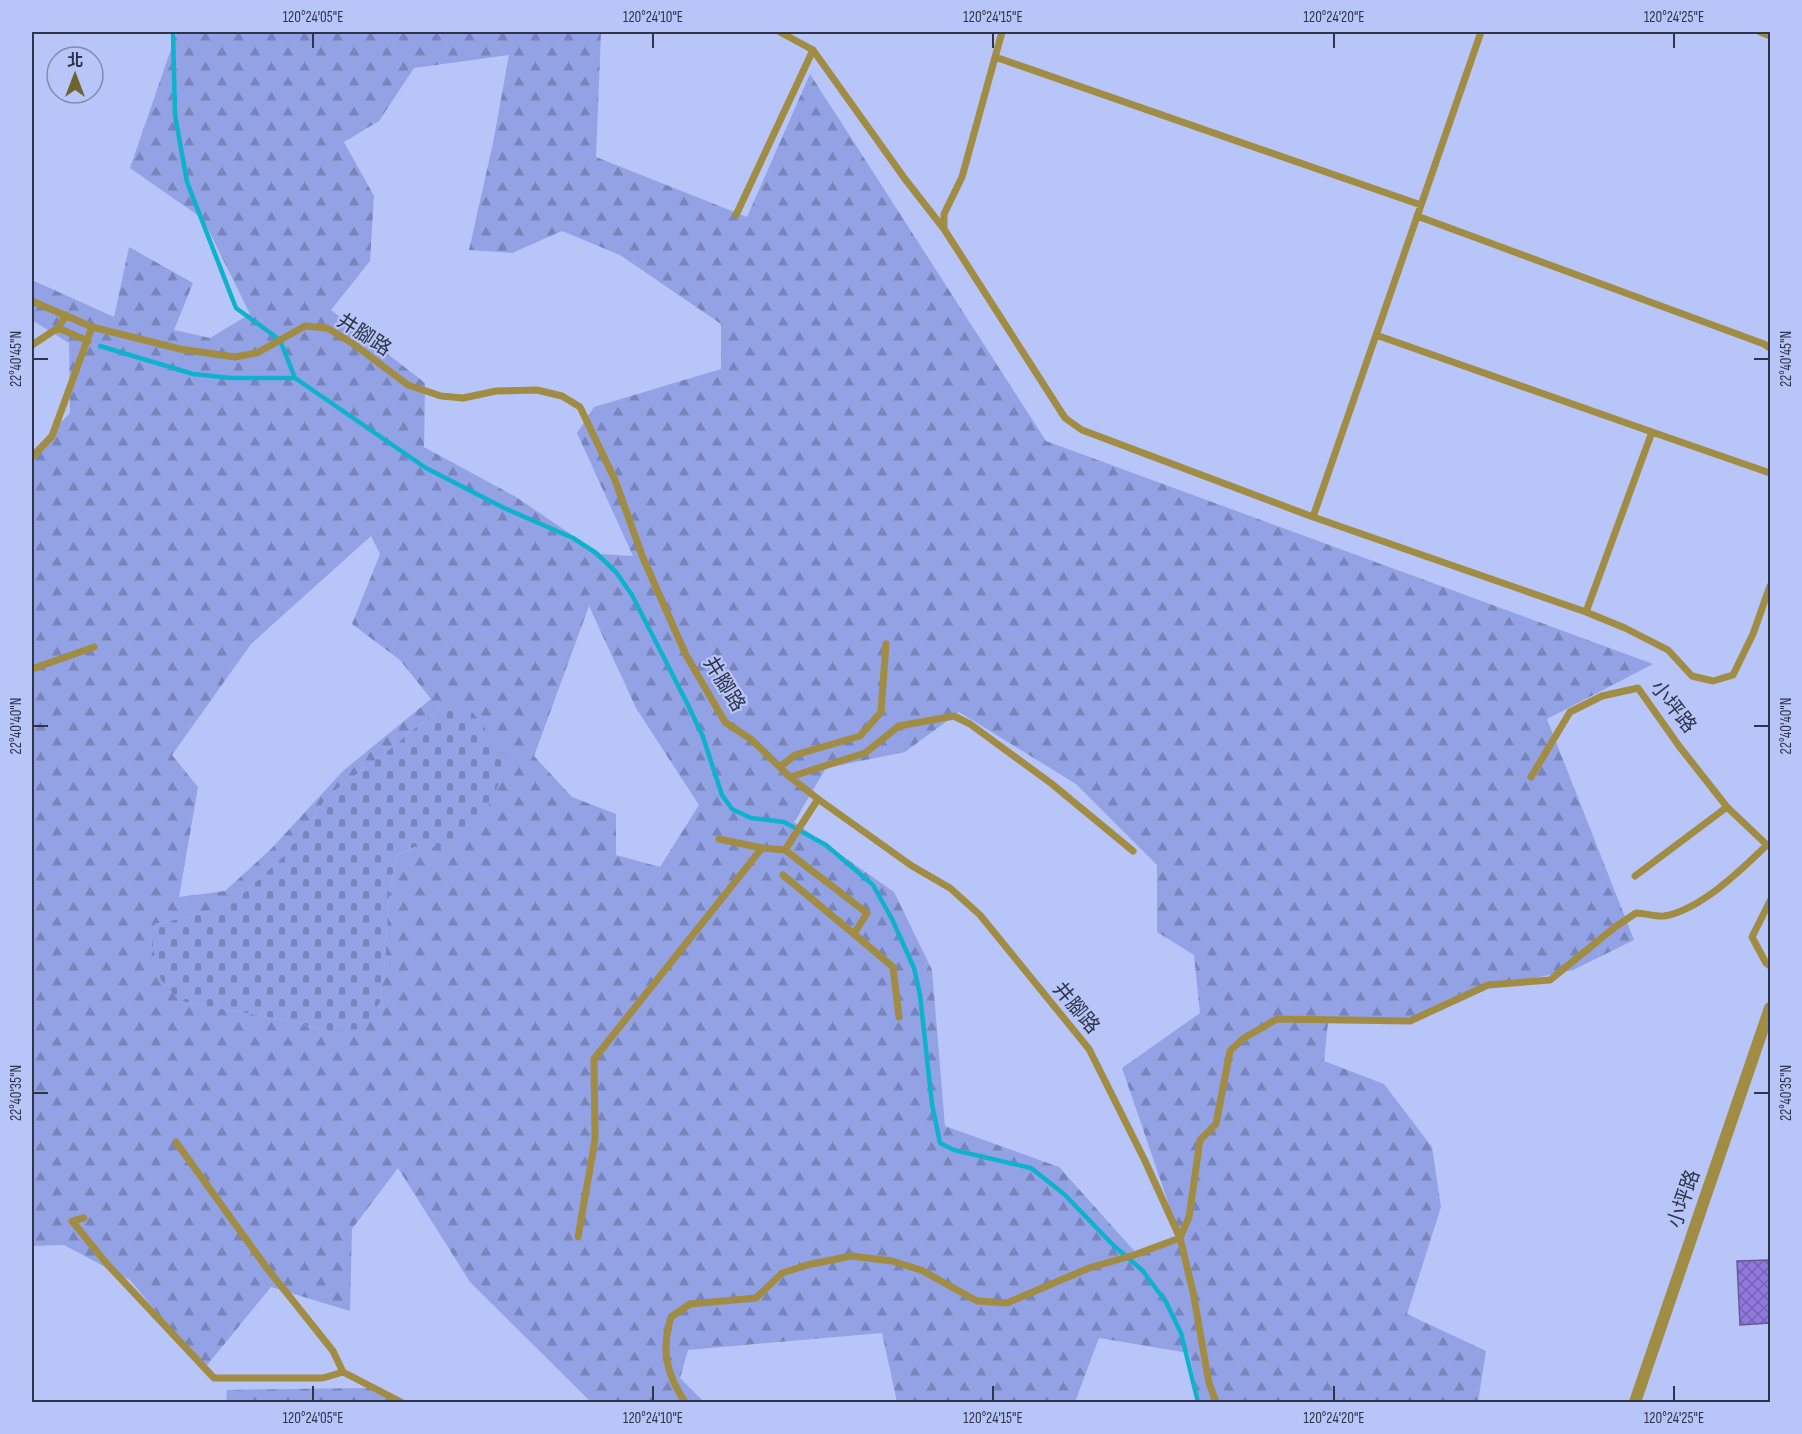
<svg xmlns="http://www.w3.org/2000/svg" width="1802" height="1434" font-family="'Sofia Sans Condensed','Noto Sans TC',sans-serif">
<defs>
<pattern id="forest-firs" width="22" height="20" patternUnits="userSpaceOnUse" patternTransform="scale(1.5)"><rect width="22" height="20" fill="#93a2e4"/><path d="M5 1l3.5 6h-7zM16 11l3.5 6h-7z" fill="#7885bb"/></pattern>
<pattern id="cemetery-stones" width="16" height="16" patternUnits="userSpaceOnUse" patternTransform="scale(1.5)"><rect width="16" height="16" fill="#93a2e4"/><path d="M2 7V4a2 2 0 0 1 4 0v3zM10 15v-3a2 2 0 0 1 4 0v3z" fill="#7885bb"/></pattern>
<pattern id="building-cross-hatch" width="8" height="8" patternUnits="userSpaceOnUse" patternTransform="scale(1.5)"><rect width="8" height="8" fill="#9177de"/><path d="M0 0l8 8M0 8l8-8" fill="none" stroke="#7762b6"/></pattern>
</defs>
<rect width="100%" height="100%" fill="#b8c5f8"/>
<path fill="url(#forest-firs)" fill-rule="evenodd" d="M177,32H601L596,157L747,217L810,74L1046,441L1653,664L1547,719L1634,940L1573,970L1491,987L1426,1016L1328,1023L1324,1061L1384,1084L1432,1147L1441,1207L1407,1314L1486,1351L1478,1402H1200L1189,1353L1099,1338L1075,1402H897L882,1333L688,1350L680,1378L704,1402H591L470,1282L398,1168L352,1229L350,1311L271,1287L204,1369L130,1280L64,1245L32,1246V452L70,413L69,343L32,320V280L114,317L129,247L193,283L174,330L210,338L250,314L203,219L130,168ZM509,55L493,143L469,250L512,253L562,231L620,255L721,324V369L594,407L577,433L633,556L600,554L516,497L424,447L425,383L331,310L370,261L374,196L344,142L379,121L414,68ZM371,536L380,554L352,624L400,660L431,699L343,771L271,849L225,891L179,897L198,787L172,755L251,644ZM589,606L636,708L699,805L660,867L616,855V814L572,797L534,756ZM444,704L446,847H416L396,856L389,894L385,960L380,1002L329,1031L295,1022L181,1001L155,924L193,916L233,903L285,855L328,796L394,746ZM959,712L1076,784L1157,865V932L1194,955L1200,1013L1122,1068L1181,1240L1138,1255L1059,1167L945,1126L932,970L894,892L794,822L826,768L905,752Z
M367,1388L396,1402H226L227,1390Z"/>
<path fill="url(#cemetery-stones)" d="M444,704L473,713L507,758L494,797L466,839L446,847H415L396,856L389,894L385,960L380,1002L362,1029L329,1031L295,1022L181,1001L161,980L152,945L155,924L193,916L233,903L285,855L328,796L394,746Z"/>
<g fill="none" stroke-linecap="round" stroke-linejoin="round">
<path stroke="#0fb2cd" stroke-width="4.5" d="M173,32L175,115L187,182L236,308L280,340L295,378L426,468L504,508L573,538L596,553L616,572L632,595L687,703L703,737L722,795L732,809L751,818L784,822L826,845L873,885L892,919L914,968L920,995L932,1104L940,1143L954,1150L1031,1168L1064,1194L1114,1246L1142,1270L1166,1302L1181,1333L1198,1402
M100,346L193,374L231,378H295"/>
</g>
<path fill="url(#building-cross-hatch)" stroke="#665c8b" stroke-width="1.5" d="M1770,1260V1323L1740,1325L1737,1261Z"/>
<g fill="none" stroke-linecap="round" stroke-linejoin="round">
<path stroke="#a18c44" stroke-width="7" d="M780,32L813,50L905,179L944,229
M1002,32L962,177L944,214V229L1065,418L1082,430L1313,517L1586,612L1625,628L1668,650L1692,676L1713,681L1733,675L1753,634L1770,586
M1760,32L1770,36
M995,57L1421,205
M736,215L813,50
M1417,216L1764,344L1770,348
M32,301L92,327L180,349L235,357L257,353L305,326L327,328L352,343L408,385L441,396L463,398L496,391L537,390L562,396L580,407L615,480L643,558L686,655L725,722L752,740L790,777L818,799L912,866L950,888L980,915L1089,1049L1145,1161L1180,1238L1193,1292L1209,1383L1216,1402
M58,328L88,341
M1376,335L1652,432L1586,612
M32,345L58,328L66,315
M1652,432L1770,473
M32,457L52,436L92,327
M1313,517L1481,32
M32,669L94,647
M780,767L795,755L860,736L881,712L886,644
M790,777L865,753L899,726L954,716L970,724L1052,784L1133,851
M1531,777L1570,712L1602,696L1638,688L1679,746L1727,807L1767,845H1770
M719,839L762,848L785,850L867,913L854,934L783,875
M785,850L818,799
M1635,876L1727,807
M1770,901L1752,937L1766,963L1770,966
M854,934L893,967L899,1017
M176,1142L266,1267L333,1351L343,1372L401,1402
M84,1218L72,1221L107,1264L214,1378H323L343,1372
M578,1237L595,1140L594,1059L762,848
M685,1402C666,1374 661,1350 671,1317L690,1304L756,1298L782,1273L807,1265L851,1256L892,1261L921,1270L977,1301L1007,1303L1089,1268L1134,1255L1180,1238L1189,1217L1200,1140L1216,1124L1230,1051L1244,1038L1277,1019L1410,1021L1488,985L1550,980L1615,927L1636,913C1645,913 1656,917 1664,916C1700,910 1740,871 1767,845"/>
<path stroke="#a18c44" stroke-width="12" d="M1635,1402L1770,1008"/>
</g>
<path fill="none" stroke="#2f3448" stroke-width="2" d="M313,33V48M653,33V48M993,33V48M1334,33V48M1674,33V48M33,359H48M1754,359H1769M33,726H48M1754,726H1769M33,1093H48M1754,1093H1769M313,1386V1401M653,1386V1401M993,1386V1401M1334,1386V1401M1674,1386V1401"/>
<g text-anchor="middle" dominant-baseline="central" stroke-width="4.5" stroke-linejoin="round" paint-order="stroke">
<g font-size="20" fill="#2f3448" stroke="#b8c5f8">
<text transform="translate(364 335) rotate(33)">井腳路</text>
<text transform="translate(724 684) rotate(58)">井腳路</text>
<text transform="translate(1673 707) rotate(52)">小坪路</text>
<text transform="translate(1076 1008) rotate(50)">井腳路</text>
<text transform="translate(1684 1199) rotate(-71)">小坪路</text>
</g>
</g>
<rect width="1802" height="1434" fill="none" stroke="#b8c5f8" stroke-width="66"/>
<g transform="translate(75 75)"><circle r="28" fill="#b8c5f8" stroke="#818bb2" stroke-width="1.5"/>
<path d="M0-4.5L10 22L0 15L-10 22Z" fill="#716330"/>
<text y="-9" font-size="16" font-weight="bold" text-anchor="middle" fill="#2f3448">北</text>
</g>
<rect x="33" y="33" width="1736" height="1368" fill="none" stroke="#2f3448" stroke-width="2"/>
<g font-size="15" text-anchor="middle" fill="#2f3448">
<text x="313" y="22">120°24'05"E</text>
<text x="653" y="22">120°24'10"E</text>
<text x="993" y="22">120°24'15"E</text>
<text x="1334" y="22">120°24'20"E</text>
<text x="1674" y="22">120°24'25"E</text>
<text transform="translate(16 359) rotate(-90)" y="5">22°40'45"N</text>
<text transform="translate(1786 359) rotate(-90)" y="5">22°40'45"N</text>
<text transform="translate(16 726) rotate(-90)" y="5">22°40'40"N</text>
<text transform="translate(1786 726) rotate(-90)" y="5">22°40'40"N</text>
<text transform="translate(16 1093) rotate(-90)" y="5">22°40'35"N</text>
<text transform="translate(1786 1093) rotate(-90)" y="5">22°40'35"N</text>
<text x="313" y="1423">120°24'05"E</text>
<text x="653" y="1423">120°24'10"E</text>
<text x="993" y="1423">120°24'15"E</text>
<text x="1334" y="1423">120°24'20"E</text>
<text x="1674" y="1423">120°24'25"E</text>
</g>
</svg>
